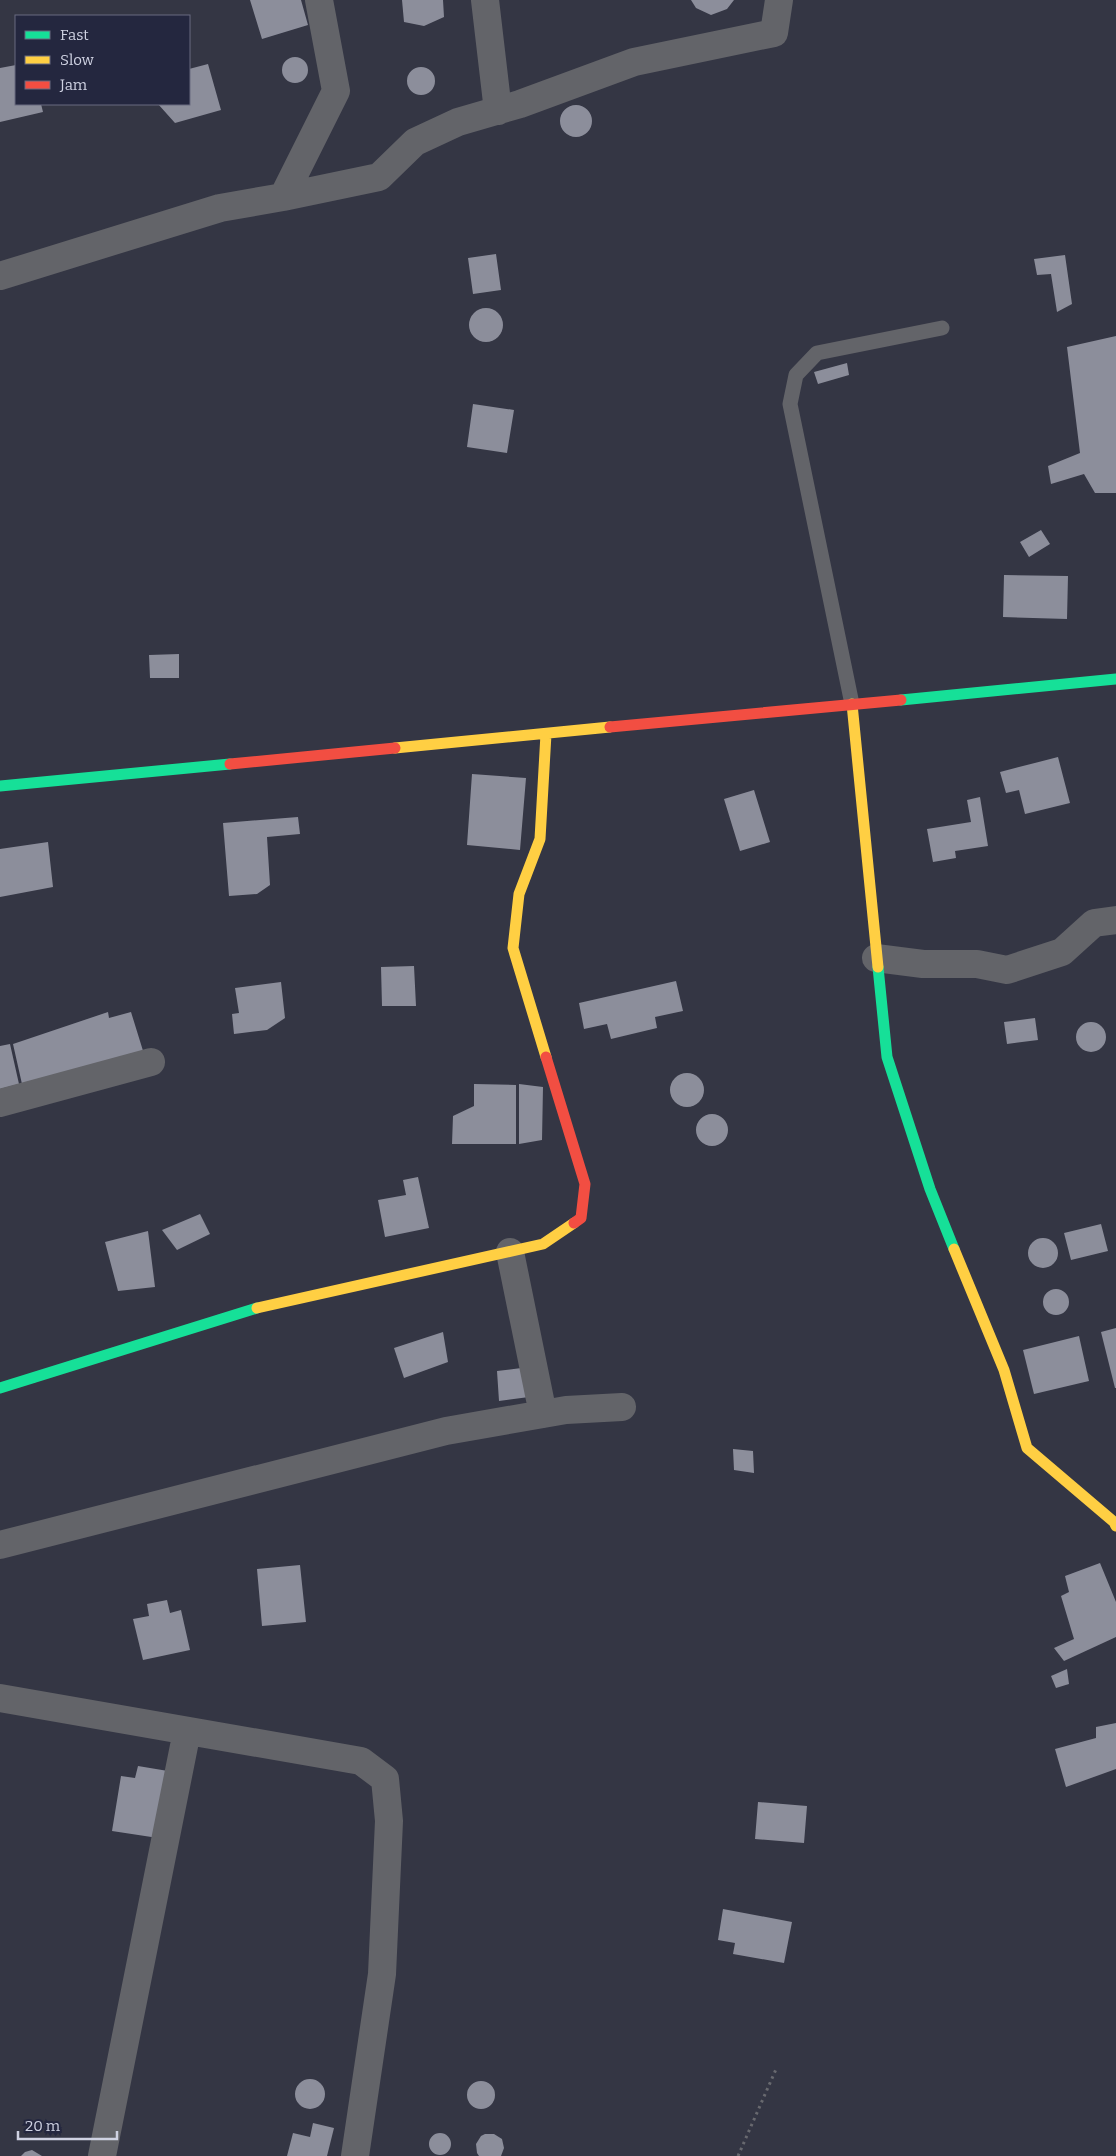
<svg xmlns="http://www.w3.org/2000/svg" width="1116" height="2156" font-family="Bitter,serif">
<rect width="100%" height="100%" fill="#343644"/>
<path fill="#8c8e9b" d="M250,0H301L308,25L262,39Z
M402,0H443L444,17L424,26L404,22Z
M691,0H734L727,9L711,15L696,8Z
M282 70a13 13 0 1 1 26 0a13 13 0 1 1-26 0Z
M208,64L221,110L175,123L158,104H189V69Z
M16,65V104H41L43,112L0,122V68Z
M407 81a14 14 0 1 1 28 0a14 14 0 1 1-28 0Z
M560 121a16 16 0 1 1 32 0a16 16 0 1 1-32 0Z
M496,254L501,290L473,294L468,258Z
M1065,255L1072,304L1057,312L1051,274L1037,275L1034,259Z
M469 325a17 17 0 1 1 34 0a17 17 0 1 1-34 0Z
M1116,336V493H1095L1084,474L1051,484L1048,466L1080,453L1067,347Z
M847,363L849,375L818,384L814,372Z
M473,404L514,410L507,453L467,447Z
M1041,530L1050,544L1029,557L1020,542Z
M1004,575L1068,576L1067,619L1003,617Z
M179,654V678H150L149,655Z
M1058,757L1070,803L1025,814L1019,790L1006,793L1000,772Z
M472,774L526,778L520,850L467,845Z
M754,790L770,842L740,851L724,799Z
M980,797L988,846L955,851L956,858L933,862L927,829L971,822L967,800Z
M298,817L300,834L267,837L270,885L257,894L229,896L223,823Z
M48,842L53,887L0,897V849Z
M414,966L416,1006H382L381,967Z
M676,981L683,1011L655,1017L657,1028L611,1039L607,1024L584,1029L579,1003Z
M281,982L285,1018L267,1030L234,1034L232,1014L239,1013L235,988Z
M108,1012L109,1018L131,1012L144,1054L24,1093L13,1044Z
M1035,1018L1038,1040L1007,1044L1004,1022Z
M1076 1037a15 15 0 1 1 30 0a15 15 0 1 1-30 0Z
M10,1044L19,1084L0,1089V1046Z
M670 1090a17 17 0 1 1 34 0a17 17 0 1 1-34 0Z
M474,1084L516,1085V1144H452L453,1116L474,1106Z
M519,1084L543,1087L542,1140L519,1144Z
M696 1130a16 16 0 1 1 32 0a16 16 0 1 1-32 0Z
M418,1177L429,1228L385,1237L378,1200L406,1195L403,1180Z
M200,1214L210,1234L177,1250L162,1230Z
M1101,1224L1108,1251L1071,1260L1064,1233Z
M148,1231L155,1287L118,1291L105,1242Z
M1028 1253a15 15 0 1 1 30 0a15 15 0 1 1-30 0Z
M1043 1302a13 13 0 1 1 26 0a13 13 0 1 1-26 0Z
M1116,1328V1388H1115L1101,1332Z
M443,1332L448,1362L404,1378L394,1348Z
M1079,1336L1089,1381L1034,1394L1023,1350Z
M529,1367V1397L499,1401L497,1371Z
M733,1449L753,1451L754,1473L734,1470Z
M1100,1563L1116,1602V1637L1064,1661L1054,1648L1074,1639L1061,1596L1069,1592L1065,1576Z
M300,1565L306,1622L262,1626L257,1569Z
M167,1600L170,1613L181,1610L190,1650L143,1660L133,1619L149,1616L147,1604Z
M1067,1669L1069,1684L1056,1688L1051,1676Z
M1116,1723V1769L1066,1787L1055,1749L1096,1738V1727Z
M138,1766L168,1771L158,1838L112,1831L121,1776L135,1778Z
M758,1802L807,1806L804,1843L755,1839Z
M723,1909L792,1922L784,1963L733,1954L735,1943L718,1940Z
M295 2094a15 15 0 1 1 30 0a15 15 0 1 1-30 0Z
M467 2095a14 14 0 1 1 28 0a14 14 0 1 1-28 0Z
M313,2123L334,2128L327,2156H287L293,2133L310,2137Z
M429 2144a11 11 0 1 1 22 0a11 11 0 1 1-22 0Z
M485,2134H494L502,2139L504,2148L501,2156H479L477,2153L476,2144L481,2136Z
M32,2150L42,2156H21L25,2152Z"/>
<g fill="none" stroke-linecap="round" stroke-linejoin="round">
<path stroke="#68696f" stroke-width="3" stroke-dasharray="2.5 4" stroke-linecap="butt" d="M738,2156L777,2067"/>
<path stroke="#636469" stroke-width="15" d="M852,704L790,404L796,375L817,353L942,328"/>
<path stroke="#636469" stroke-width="28" d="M485,0L498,111
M283,197L336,91L319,0
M0,276L220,208L283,197L379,177L415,142L458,122L520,104L634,62L774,33L779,0
M876,958L923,964H977L1007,970L1062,952L1094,923L1116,920
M0,1103L151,1062
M510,1252L543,1414
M0,1545L446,1431L566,1410L622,1407
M0,1698L361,1761L385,1779L389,1821L382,1974L355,2156
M102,2156L187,1731"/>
<path stroke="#16e098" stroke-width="11" d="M901,700L1116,679
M0,786L230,764
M878,967L887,1057L930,1189L954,1249
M0,1388L257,1308"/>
<path stroke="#ffcf43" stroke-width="11" d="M852,704L878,967
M546,734L540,839L519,894L513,948L546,1057
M395,748L610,727
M954,1249L1004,1370L1027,1448L1114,1522L1116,1526
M257,1308L543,1244L574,1223"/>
<path stroke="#f24e42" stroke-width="11" d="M610,727L901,700
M230,764L395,748
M546,1057L585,1184L581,1218L574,1223"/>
</g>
<rect x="15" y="15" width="175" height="90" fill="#24273f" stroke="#686b80"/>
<rect x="25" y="31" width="25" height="8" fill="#16e098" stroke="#686b80"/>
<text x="60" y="40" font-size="15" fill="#cfd2e2">Fast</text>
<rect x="25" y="56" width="25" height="8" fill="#ffcf43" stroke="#686b80"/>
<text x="60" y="65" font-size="15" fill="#cfd2e2">Slow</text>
<rect x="25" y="81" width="25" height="8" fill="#f24e42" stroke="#686b80"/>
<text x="60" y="90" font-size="15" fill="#cfd2e2">Jam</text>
<path d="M18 2131v8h99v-8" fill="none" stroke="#cfd2e2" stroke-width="2.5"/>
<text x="25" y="2131" font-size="15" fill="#cfd2e2" stroke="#24273f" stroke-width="4" paint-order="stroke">20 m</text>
</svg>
